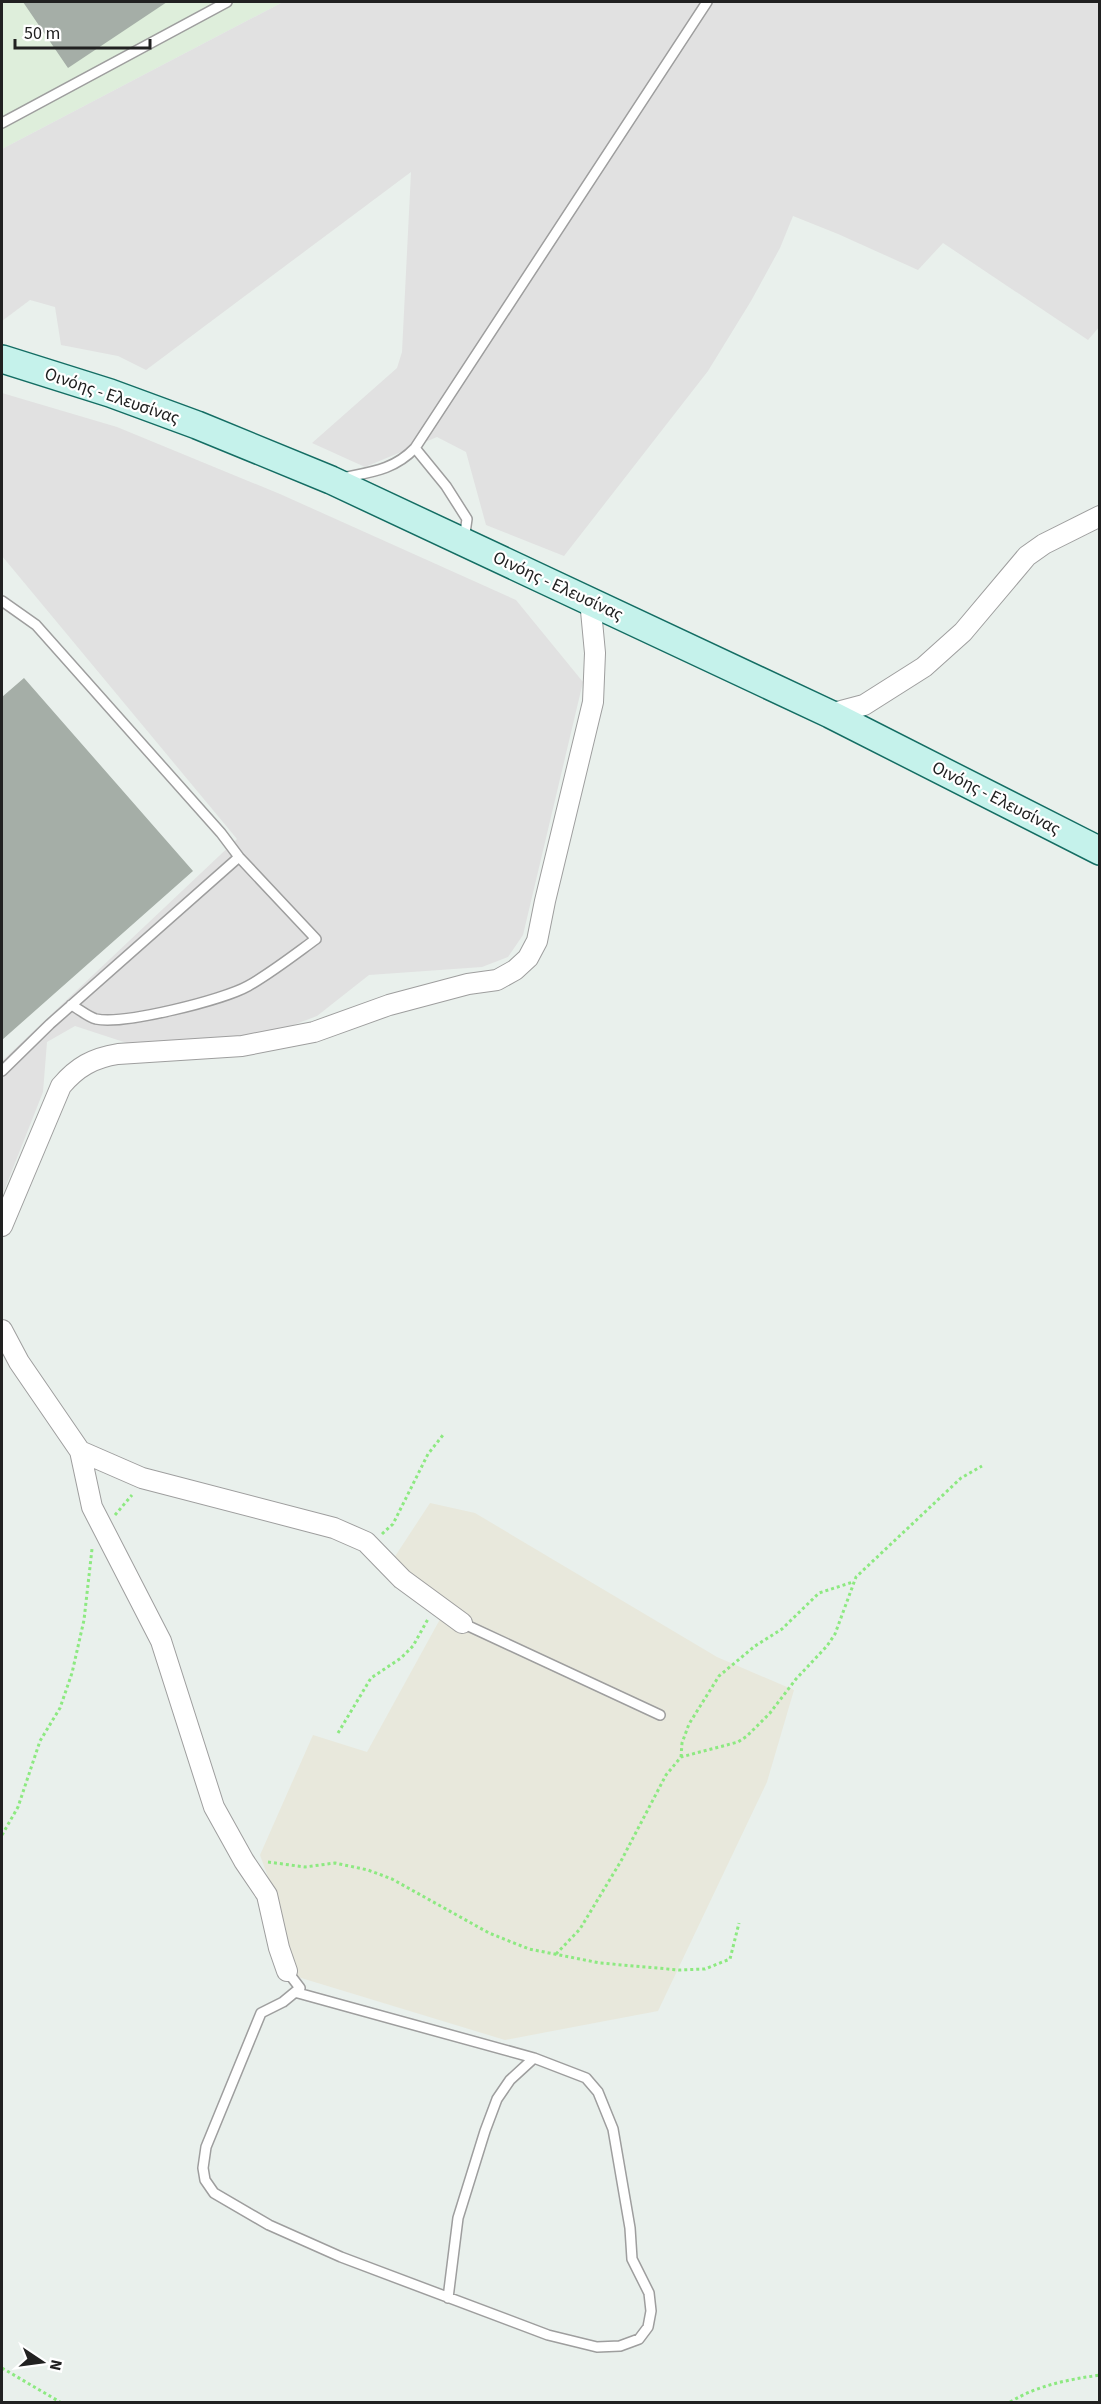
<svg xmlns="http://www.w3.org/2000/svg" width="1101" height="2404" font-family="'Source Sans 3',sans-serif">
<rect width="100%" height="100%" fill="#e9f0ec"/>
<path fill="#deeedb" d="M2,2H283L2,149Z"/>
<path fill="#e8e8dc" d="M430,1503L475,1513L717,1657L794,1690L767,1782L658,2011L505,2040L288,1974L282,1916L260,1855L313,1735L367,1752L450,1601L392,1561Z"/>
<path fill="#e1e1e1" d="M283,2H1099L1100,326L1088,340L943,243L918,270L838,234L793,216L780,248L751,301L708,371L564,556L486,525L466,452L437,437L365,467L312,443L397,368L402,352L411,172L146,370L118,356L61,345L55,307L30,300L2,321V149Z
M2,393L117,427L280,494L516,600L583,682L523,935L508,957L482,967L369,975L317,1016L267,1035L133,1045L75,1026L47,1042L43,1092L2,1196V1061L237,839L2,556Z"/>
<path fill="#a5aea7" d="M23,2H167L68,68Z
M24,678L193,871L2,1040V697Z"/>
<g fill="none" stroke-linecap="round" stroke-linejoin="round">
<defs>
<path id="lane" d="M2,123L227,2
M415,448L446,486L467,519L464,540
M342,478C371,472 394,470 415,448L707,2
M2,601L36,625L221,833L239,857L316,939C294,955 271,973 248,986C223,1000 123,1025 96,1019C88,1017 79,1009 71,1005
M2,1071L50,1024L239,857
M462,1623L660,1715
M287,1971L300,1988L298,1993L534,2058L586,2078L598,2092L613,2129L630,2228L632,2259L649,2293L651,2311L648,2327L639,2339L620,2346L597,2347L548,2335L341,2257L269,2225L214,2193L205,2180L203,2168L206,2147L261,2013L283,2002L300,1988
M448,2298L458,2218L485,2131L497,2099L510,2080L534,2058"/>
<path id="street" d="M830,714L864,705L924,667L963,632L1027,556L1044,544L1100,516
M2,1226L61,1086C77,1067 93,1058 118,1054L242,1046L314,1032L389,1005L468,984L497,980L515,970L528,958L537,941L545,901L593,702L595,653L590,600
M2,1330L19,1362L80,1451L92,1507L161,1641L214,1807L244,1861L267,1895L279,1948L287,1971
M80,1451L142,1478L334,1528L366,1542L402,1579L462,1623"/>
<path id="secondary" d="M2,359L110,393L197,425L331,480L830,714L1100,851"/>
</defs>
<use href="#lane" stroke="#9e9e9e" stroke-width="12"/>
<use href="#street" stroke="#9e9e9e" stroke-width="22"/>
<use href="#secondary" stroke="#146d63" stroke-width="30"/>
<path stroke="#8de981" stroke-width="3" stroke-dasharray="3 3" stroke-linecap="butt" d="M115,1515L132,1495
M382,1534L393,1524L428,1454L443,1435
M338,1733L371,1678L401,1658L413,1646L428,1619
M681,1757L682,1743L689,1724L719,1676L755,1646L782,1629L819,1593L853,1582
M2,1835L18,1807L40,1741L60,1708L72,1673L84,1620L92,1549
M268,1862L305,1867L335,1863L368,1870L392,1879L489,1933L529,1949L600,1963L679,1970L705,1969L730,1959L739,1923
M556,1954L580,1929L621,1861L666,1775L681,1757L738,1742L747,1736L770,1713L796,1679L827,1646L835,1634L856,1577L961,1478L982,1466
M2,2368L60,2402
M1010,2402C1039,2385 1066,2380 1100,2375"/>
<use href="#lane" stroke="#fff" stroke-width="9"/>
<use href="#street" stroke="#fff" stroke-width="20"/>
<use href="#secondary" stroke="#c5f2eb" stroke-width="27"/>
</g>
<g text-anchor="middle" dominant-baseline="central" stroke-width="4.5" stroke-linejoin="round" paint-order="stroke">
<g font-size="18" fill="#212121" stroke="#fff">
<text transform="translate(112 396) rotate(19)">Οινόης - Ελευσίνας</text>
<text transform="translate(558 586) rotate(25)">Οινόης - Ελευσίνας</text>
<text transform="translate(996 798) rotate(27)">Οινόης - Ελευσίνας</text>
</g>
</g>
<rect width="1101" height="2404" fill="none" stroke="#212121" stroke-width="6"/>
<g transform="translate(42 2362) rotate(103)" stroke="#ffffff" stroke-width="4.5" paint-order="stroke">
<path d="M0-4.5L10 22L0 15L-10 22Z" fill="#212121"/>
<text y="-9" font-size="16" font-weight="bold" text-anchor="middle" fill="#212121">N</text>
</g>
<path d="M15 39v9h135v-9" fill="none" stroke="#212121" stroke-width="3"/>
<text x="24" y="39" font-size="18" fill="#212121" stroke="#ffffff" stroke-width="4.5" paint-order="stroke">50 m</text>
</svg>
